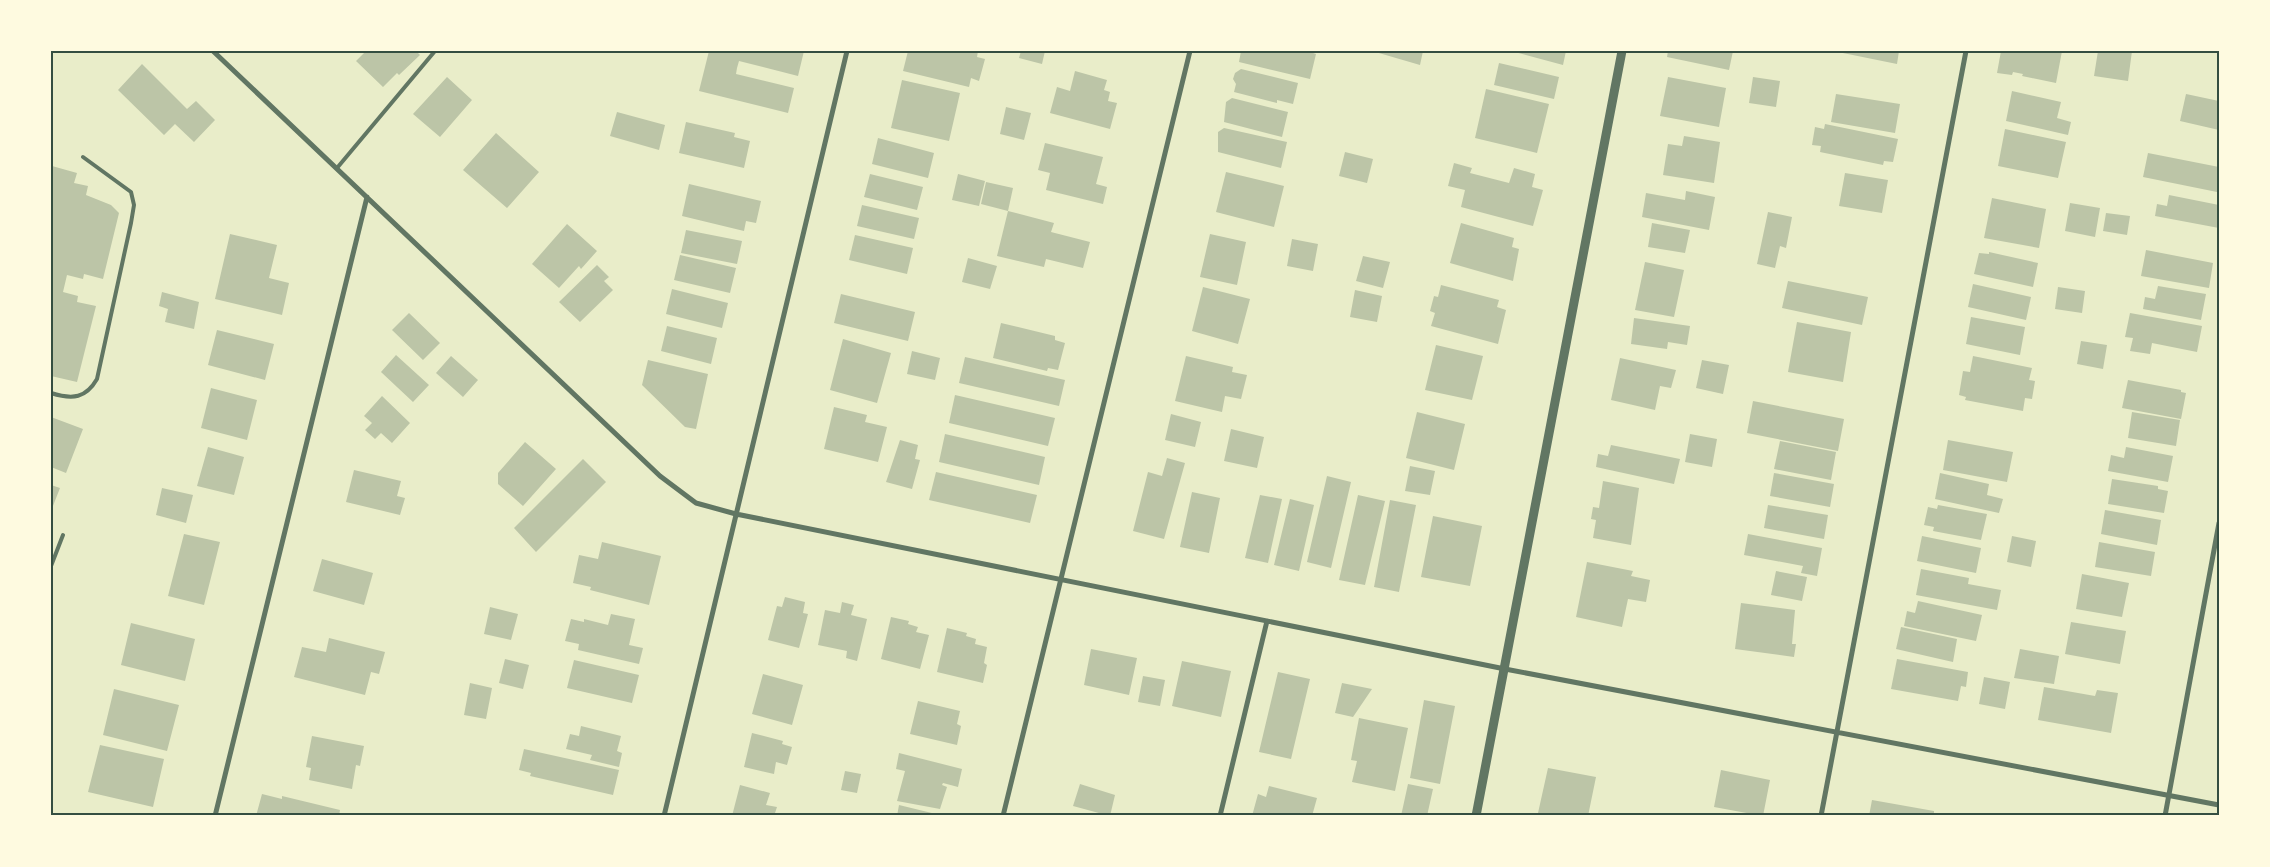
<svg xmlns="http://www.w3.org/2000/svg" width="2270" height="867" font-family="'Work Sans',sans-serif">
<rect width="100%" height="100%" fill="#e9edc9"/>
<path fill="#bcc5a7" d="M366,51H416L420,55L399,75L397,73L383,87L356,61Z
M709,51H804L798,76L739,61L737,68L736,74L794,88L788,113L699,91Z
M908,51H978L977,57L985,59L979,81L971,78L969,87L903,71Z
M1021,51H1045L1042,64L1019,58Z
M1241,51H1307L1316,54L1310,79L1239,62Z
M1372,51H1423L1420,65Z
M1511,51H1566L1563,65Z
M1668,51H1733L1729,70L1667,57Z
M1833,51H1899L1897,64Z
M2001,51H2062L2056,83L2022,76L2023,74L2013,72L2012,75L1997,73Z
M2098,51H2132L2128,81L2094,76Z
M1499,63L1559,77L1554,99L1494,85Z
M142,64L187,109L196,101L215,120L194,142L175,124L164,135L118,90Z
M1241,69L1298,83L1293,104L1277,100V103L1234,92L1236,84L1233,79L1235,73Z
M1075,71L1107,80L1104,90L1110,92L1108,101L1117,103L1110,129L1050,113L1057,87L1070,91Z
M447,77L472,100L440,137L413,114Z
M1668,77L1726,88L1719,127L1660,116Z
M1753,77L1780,81L1776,107L1749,103Z
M902,80L960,93L949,141L891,128Z
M1486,89L1549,104L1537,153L1475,138Z
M2012,91L2061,102L2057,118L2071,122L2068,135L2006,121Z
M1836,94L1900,104L1895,133L1831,122Z
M2186,94L2219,101V130L2180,121Z
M1232,98L1288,112L1282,137L1224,122L1226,102Z
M1006,107L1031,113L1024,140L1000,134Z
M617,112L665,125L659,150L610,136Z
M686,122L735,133L734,137L750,141L744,168L679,153Z
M1825,124L1898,139L1893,162L1884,161L1883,165L1820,152L1821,146L1812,145L1815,127L1824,129Z
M1224,128L1287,142L1281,168L1218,152V132Z
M2005,129L2066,142L2058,178L1998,166Z
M496,133L539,172L507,208L463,170Z
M1684,136L1720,142L1714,183L1663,175L1668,144L1682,146Z
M878,138L934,153L928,178L872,164Z
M1045,143L1103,157L1096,184L1107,187L1103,204L1046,190L1050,173L1038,170Z
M1345,152L1373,159L1367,183L1339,176Z
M2148,153L2219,167L2217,192L2143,177Z
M1454,163L1472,168L1470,173L1509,183L1514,168L1535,174L1532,187L1543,190L1533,226L1461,207L1465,190L1448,186Z
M52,166L77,173L74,183L88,186L86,195L111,205L119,213L103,279L84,274L83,279L67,275L63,292L78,296L77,302L96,306L77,382L51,376Z
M1226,172L1284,186L1274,227L1216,212Z
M1845,173L1888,180L1882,213L1839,206Z
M870,174L923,187L917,210L864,197Z
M958,174L985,181L979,206L952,200Z
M986,182L1013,188L1008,211L981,204Z
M689,184L761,201L756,223L746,221L744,231L682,216Z
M1686,191L1715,197L1709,230L1642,217L1646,193L1685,200Z
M2169,195L2219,205V228L2155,216L2157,204L2167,206Z
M1992,198L2046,209L2039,248L1984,238Z
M2070,203L2100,208L2095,237L2065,231Z
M862,205L919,218L914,239L857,226Z
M1008,211L1054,223L1051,232L1090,242L1083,268L1046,259L1044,267L997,256Z
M1768,212L1792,217L1786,248L1780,246L1775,268L1757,264Z
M2106,213L2130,216L2127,235L2103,231Z
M1461,223L1514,238L1512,247L1519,249L1513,281L1450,263Z
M1652,223L1690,230L1685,253L1648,247Z
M567,224L597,251L581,269L579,266L559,288L532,264Z
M686,230L742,241L737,264L681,253Z
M230,234L277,245L269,278L289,283L282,315L215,299Z
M1210,234L1246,242L1237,285L1200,277Z
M855,235L913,248L907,274L849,260Z
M1292,239L1318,244L1313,271L1287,266Z
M2146,250L2213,263L2209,288L2141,276Z
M1989,252L2038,263L2033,287L1974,274L1979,253L1989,254Z
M680,255L736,268L730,293L674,280Z
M1363,256L1390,262L1383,288L1356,281Z
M968,258L997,266L990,289L962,282Z
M1645,262L1684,270L1674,317L1635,310Z
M597,265L609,277L604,281L613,290L580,322L559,302Z
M1788,281L1868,297L1862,325L1782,308Z
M1973,284L2031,297L2026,320L1968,307Z
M1441,285L1499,300L1497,307L1506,310L1498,344L1431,326L1435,313L1430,311L1434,296L1438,297Z
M2158,286L2206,294L2201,320L2143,309L2145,297L2155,299Z
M1203,287L1250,299L1238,344L1192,331Z
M2058,287L2085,291L2082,313L2055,309Z
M672,289L728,303L722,328L666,314Z
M1355,290L1382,296L1377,322L1350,317Z
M162,292L199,302L194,329L165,322L168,309L159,306Z
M841,294L915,312L908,341L834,323Z
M409,313L440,343L423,360L392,330Z
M2130,313L2202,326L2197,352L2152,343L2150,354L2130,351L2133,338L2125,337Z
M1971,317L2025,327L2020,355L1966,344Z
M1634,318L1690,326L1687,345L1668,342L1667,349L1631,344Z
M1797,322L1851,332L1843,382L1788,372Z
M1001,323L1055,336V340L1065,343L1058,370L1048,368L1047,371L993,358Z
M667,326L717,338L711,364L661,351Z
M217,330L274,344L265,380L208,365Z
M843,339L891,353L877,403L830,390Z
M2081,341L2107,345L2103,369L2077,364Z
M1436,345L1483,356L1472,400L1425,390Z
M912,351L940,358L935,380L907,374Z
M396,355L429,385L413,402L381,372Z
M451,356L478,380L463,397L436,373Z
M1186,356L1233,367L1232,372L1247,375L1241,399L1225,396L1222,412L1175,401Z
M1973,356L2032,368L2029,380L2035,381L2032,399L2025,398L2023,411L1965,400L1966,397L1959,395L1963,371L1970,372Z
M965,357L1065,380L1059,406L959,383Z
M1620,358L1676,370L1671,388L1660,386L1655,410L1611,400Z
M648,360L708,374L696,429L685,427L642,385Z
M1702,360L1729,365L1723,394L1696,388Z
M2128,380L2181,390V392L2186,393L2181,419L2122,408Z
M211,388L257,400L247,440L201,428Z
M955,395L1055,418L1048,446L949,423Z
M382,396L410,423L392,443L381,433L375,439L365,430L372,423L364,416Z
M1753,401L1844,419L1838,451L1747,433Z
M834,407L867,415L865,422L887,427L878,462L824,449Z
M1417,412L1465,424L1454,470L1406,458Z
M2132,412L2180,420L2176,446L2128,438Z
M1171,414L1201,422L1195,447L1165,440Z
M51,417L83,429L66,473L51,467Z
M1231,429L1264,437L1257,468L1224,461Z
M945,434L1045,457L1039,485L939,462Z
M1690,434L1717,439L1712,467L1685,462Z
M900,440L918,445L915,459L920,460L912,489L886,482Z
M1948,440L2013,452L2007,482L1943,470Z
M1780,441L1836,452L1831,480L1774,469Z
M525,442L556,469L523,506L498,484V473Z
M1611,445L1680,459L1674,484L1596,467L1598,454L1608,456Z
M208,447L244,457L234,495L197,486Z
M2126,447L2173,456L2168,482L2108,471L2111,455L2124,458Z
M1167,458L1185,463L1164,539L1133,531L1148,472L1162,476Z
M583,459L606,482L536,552L514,528Z
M1410,466L1435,471L1430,495L1405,491Z
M354,470L401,481L397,496L405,498L400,515L346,502Z
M936,472L1037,495L1030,523L929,500Z
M1774,473L1834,484L1830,507L1770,496Z
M1940,473L1989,484L1987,495L2003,499L1999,513L1935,499Z
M1327,476L1351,482L1331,568L1307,562Z
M2112,479L2158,486V489L2168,491L2164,513L2108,504Z
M1603,481L1639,488L1631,545L1593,538L1596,520L1591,519L1593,507L1599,508Z
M51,485L60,488L51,511Z
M162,488L193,495L186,523L156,515Z
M1192,492L1220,498L1209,553L1180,547Z
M1260,495L1282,499L1268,563L1245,558Z
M1358,495L1385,501L1365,585L1339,580Z
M1290,499L1314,505L1299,571L1274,565Z
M1390,500L1416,505L1399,592L1374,587Z
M1768,505L1828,515L1824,539L1764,528Z
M1938,505L1987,514L1981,540L1933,531L1934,527L1924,525L1928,507L1937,509Z
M2105,510L2161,520L2157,545L2101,534Z
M1433,516L1482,526L1470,586L1421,577Z
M184,534L220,542L204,605L168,596Z
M1748,534L1822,548L1817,576L1801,573L1803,566L1744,555Z
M1922,536L1981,548L1976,573L1917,561Z
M2012,536L2036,541L2031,567L2007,562Z
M602,542L661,556L649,605L590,590L591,587L573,583L579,555L598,559Z
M2099,542L2155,552L2151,576L2095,567Z
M322,559L373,573L364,605L313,591Z
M1587,562L1633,571L1631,576L1650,580L1646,602L1628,599L1622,627L1576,617Z
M1921,569L1969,578L1968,584L2001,590L1997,610L1916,595Z
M1776,571L1807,577L1802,601L1771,595Z
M2082,574L2129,583L2122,617L2076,609Z
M785,597L805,602L803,613L808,614L799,648L768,640L777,606L782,607Z
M1918,601L1982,615L1976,641L1904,626L1907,611L1915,613Z
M842,602L854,605L851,615L867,619L857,661L846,658L847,651L818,645L825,610L840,613Z
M1741,603L1795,610L1792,644H1796L1794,657L1735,649Z
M490,607L518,614L511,640L484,634Z
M611,614L635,619L629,645L643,648L639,664L578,650L579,644L565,641L571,619L584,622V619L608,625Z
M891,617L909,621L908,624L918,627L916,632L929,635L920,669L881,659Z
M2071,622L2126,631L2120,664L2065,654Z
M131,623L195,639L185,681L121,665Z
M1901,627L1957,639L1953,662L1896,649Z
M947,628L967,633L966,636L976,639L975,644L987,647L984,663L987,665L983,683L937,672Z
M329,638L385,652L379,674L371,672L365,695L294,677L302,647L326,652Z
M1091,649L1137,658L1129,695L1084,685Z
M2020,649L2059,656L2054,684L2014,678Z
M505,659L529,665L523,689L499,683Z
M1897,659L1968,672L1966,687L1961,686L1958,701L1891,689Z
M574,660L639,675L632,703L567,688Z
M1182,661L1231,671L1221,717L1172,706Z
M1278,672L1310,679L1291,759L1259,752Z
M763,674L803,685L792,725L752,714Z
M1143,676L1165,680L1160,706L1138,702Z
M1984,677L2010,682L2005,709L1979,704Z
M470,683L492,688L486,719L464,715Z
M1342,683L1372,689L1353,717L1335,713Z
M2044,687L2095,696L2097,690L2118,693L2111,733L2038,720Z
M114,689L179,705L167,751L103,735Z
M1424,700L1455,706L1440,784L1410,778Z
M918,701L960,711L957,724L961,726L957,745L910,734Z
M1359,718L1408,728L1395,791L1352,782L1357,761L1351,760Z
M581,726L621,736L617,751L622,753L619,767L590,760L592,755L566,749L570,734L579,736Z
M752,733L783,741L782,744L792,747L787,765L776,762L774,774L744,767Z
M312,736L364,746L360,766L356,765L352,789L309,780L311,768L306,767Z
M100,745L164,759L153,807L88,792Z
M524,749L619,770L613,795L530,776L531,773L519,770Z
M899,753L962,769L958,787L943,783L942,785L947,787L940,809L897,801L905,771L896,769Z
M1548,768L1596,777L1588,816H1553L1538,813Z
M1721,770L1770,780L1763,816L1714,807Z
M845,771L861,774L857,793L841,790Z
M1080,784L1115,795L1110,816L1073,806Z
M1408,784L1433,789L1427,816H1401Z
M740,785L770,793L766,805L777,807L774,816H732Z
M1269,786L1317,798L1312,816H1252L1258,794L1266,797Z
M262,794L282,799V796L340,810L339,816H256Z
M1872,800L1934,811V816H1869Z
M899,805L940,815L939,816H897Z"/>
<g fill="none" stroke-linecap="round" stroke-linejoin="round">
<path stroke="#617663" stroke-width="4" d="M337,168L435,51
M51,393C73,400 86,398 97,379L131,223L134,205L131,192L83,157
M51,566L63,535"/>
<path stroke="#617663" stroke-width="5" d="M213,51L660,476L696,503L736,514L1505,669L2219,805
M215,816L367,197
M664,816L847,51
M1003,816L1190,51
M1220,816L1267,621
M1821,816L1966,51
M2165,816L2219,523"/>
<path stroke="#617663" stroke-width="9" d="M1476,816L1622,51"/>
</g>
<rect width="2270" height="867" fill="none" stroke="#fefae0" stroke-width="105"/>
<rect x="52" y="52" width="2166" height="762" fill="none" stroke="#344e41" stroke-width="2"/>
</svg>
